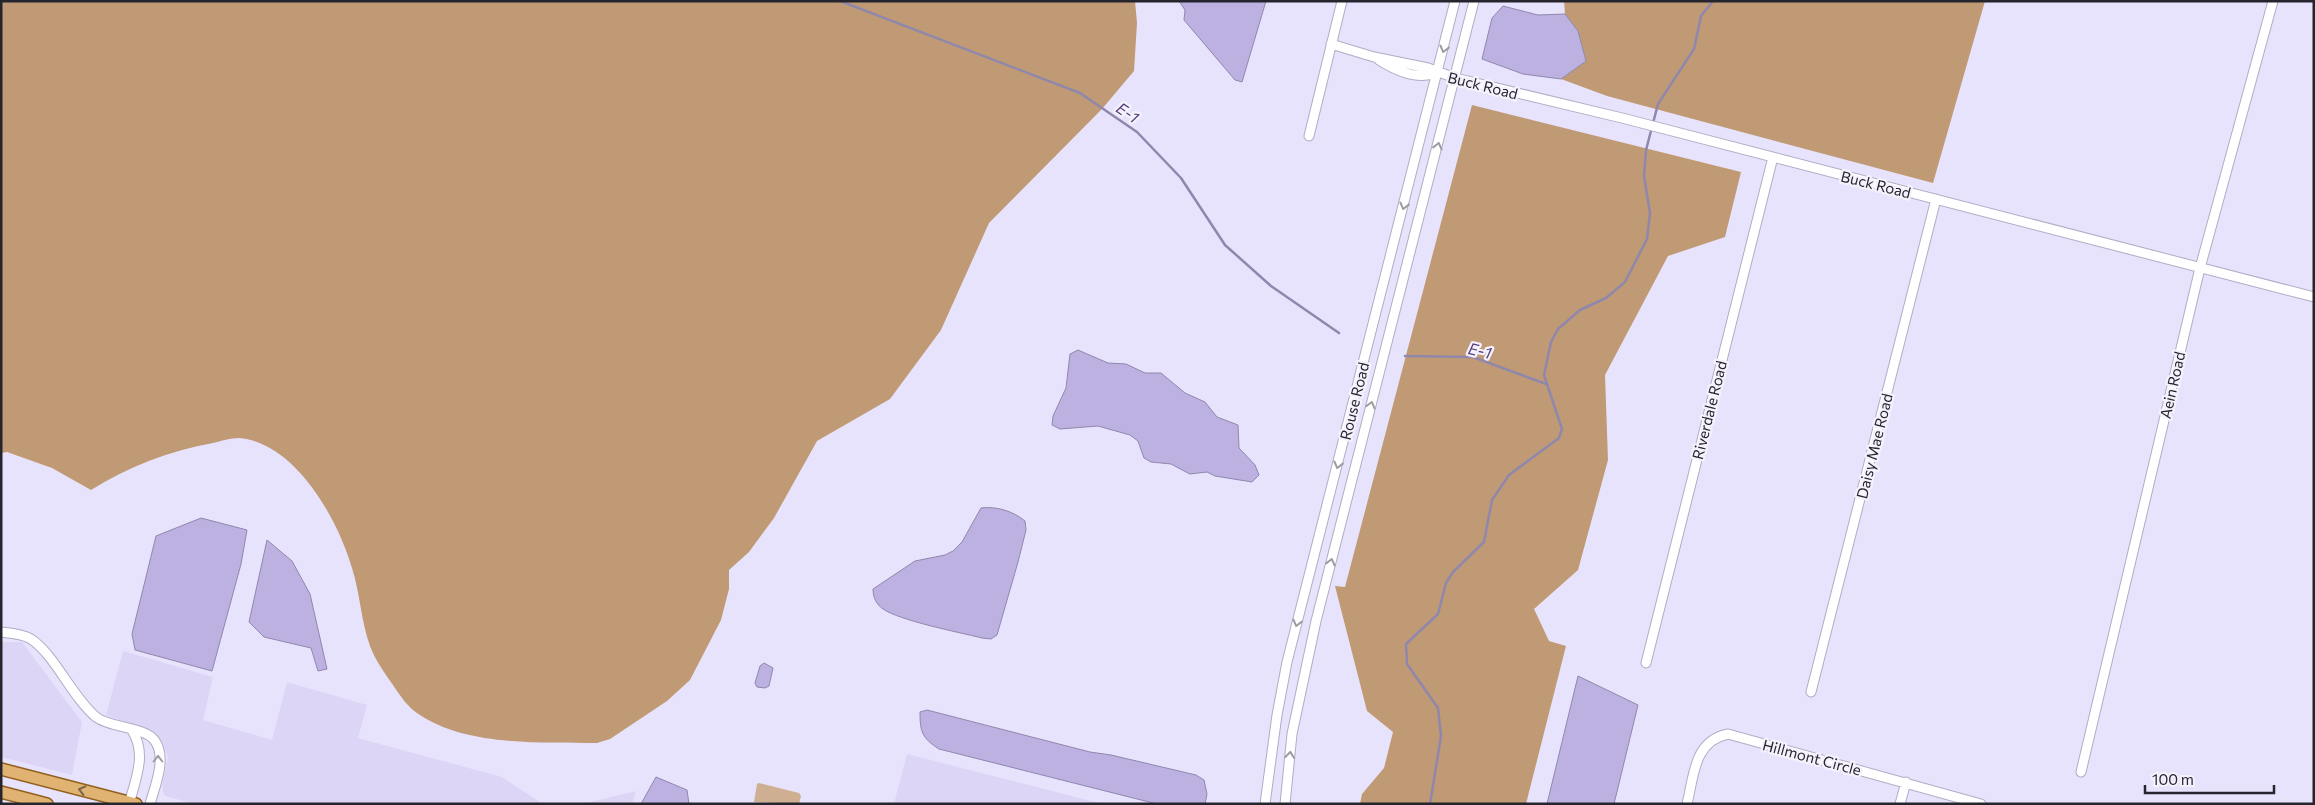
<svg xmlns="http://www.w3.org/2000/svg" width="2315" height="805" font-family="Commissioner,sans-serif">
<rect width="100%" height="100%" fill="#e8e3fd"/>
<path fill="#ddd5f6" d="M1,642H22L82,722L72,775L1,757Z
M123,651L213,677L203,720L272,740L287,682L367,705L358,738L502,777L543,804H194L169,797L164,795L162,786L168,757L161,739L152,732L106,715Z
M907,754L1103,804H894Z
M636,791L632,804H582Z"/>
<path fill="#ceaf91" d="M759,783L799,793L801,796L799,804L754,802L757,784Z"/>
<path fill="#c09a74" d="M1,1H1135L1137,23L1134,71L1102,109L989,223L941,330L890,399L817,441L774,518L749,552L729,570V589L721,620L690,680L667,701L610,739L597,743C541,742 465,747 417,713C408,707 401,697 395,688C386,675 375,660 370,646C361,621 360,593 352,568C338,520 296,443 239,438C231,438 221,441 213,443C170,451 129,466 91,490L52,468L7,452L1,453Z
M1564,1H1985L1933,183L1607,96L1561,79L1586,61L1578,31L1565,14Z
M1472,105L1741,172L1725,237L1668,256L1605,375L1608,460L1578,570L1534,609L1549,641L1566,646L1526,804H1360L1362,794L1384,768L1393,732L1367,711L1335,586L1345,587Z"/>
<path fill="#bdb1e2" stroke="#9087ac" d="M1179,1H1266L1242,82L1235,80L1184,20L1185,10Z
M1503,6L1538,15L1565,14L1578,31L1586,61L1561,79L1523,74L1482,59L1492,18Z
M1078,350L1108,363L1126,364L1145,373H1161L1185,393L1205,402L1217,417L1238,425L1239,448L1255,465L1259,475L1252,482L1215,476L1207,472L1190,474L1171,464L1151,462L1144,458L1138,441L1130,435L1098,426L1060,429L1052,425L1053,416L1066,388L1070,354Z
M981,508C996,506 1013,511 1025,521L1026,530L1018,562L997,635L991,639L982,638C958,632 901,621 883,609C876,604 873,597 873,589L915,561L945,555L953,551L962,542Z
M201,518L247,530L241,564L212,671L135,650L132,634L156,536Z
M267,540L292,561L310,594L327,669L318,671L311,648L264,637L249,622Z
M764,663L773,668L769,686L765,688L757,687L755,683L760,666Z
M1578,676L1638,705L1614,804H1547Z
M927,710L1090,752L1111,755L1196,775L1204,780L1207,794L1205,804H1157L939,749C922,738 920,732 920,712Z
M656,777L687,790L689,804H641Z"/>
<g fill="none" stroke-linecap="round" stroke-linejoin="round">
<path stroke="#9087ac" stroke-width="2.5" d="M840,1L1080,93L1137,132L1181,178L1225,245L1271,286L1339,333
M1405,356L1473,357L1546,384
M1430,804L1441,736L1438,708L1407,664L1406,644L1438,614L1446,583L1453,572L1484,542L1492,500L1509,475L1559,438L1562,429L1544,375L1551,342L1558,329L1580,310L1606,298L1625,282L1647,239L1650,213L1644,176L1646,150L1658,104L1694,49L1701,16L1713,1"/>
<defs>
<path id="minor" d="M1331,44L1374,57L1428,68L1455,78L1622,118L2314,297
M1379,60C1396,71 1418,80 1437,73
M1309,136L1342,1
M1,632C10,633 23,634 31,639C55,655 72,697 96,717C110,728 146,727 155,741C167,758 155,786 150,804
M1646,663L1773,157
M1811,692L1936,199
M2081,772L2200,268L2273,1
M129,804C136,778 147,754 132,730
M1265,804L1277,715L1287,662L1455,1
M1285,804L1292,734L1316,621L1474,1
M1687,804C1694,775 1694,741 1728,734L1981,804
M1900,804L1906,782"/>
<path id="major" d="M1,769L136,804
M1,792L47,804"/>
</defs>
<use href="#minor" stroke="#b1acc4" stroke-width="11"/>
<use href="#major" stroke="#92601d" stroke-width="14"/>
<use href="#minor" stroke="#fff" stroke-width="9"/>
<use href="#major" stroke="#e0b372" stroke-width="11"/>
</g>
<defs><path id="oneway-chevron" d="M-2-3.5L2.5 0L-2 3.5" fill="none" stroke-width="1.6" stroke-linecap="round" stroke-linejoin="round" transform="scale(1.25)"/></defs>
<g stroke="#9d9ca0">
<use href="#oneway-chevron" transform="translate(1444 49) rotate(104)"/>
<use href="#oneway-chevron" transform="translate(1438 146) rotate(-76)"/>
<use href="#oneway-chevron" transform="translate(1404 206) rotate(104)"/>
<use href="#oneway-chevron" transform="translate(1371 405) rotate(-75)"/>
<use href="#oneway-chevron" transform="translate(1338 465) rotate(104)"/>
<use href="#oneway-chevron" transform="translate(1331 562) rotate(-76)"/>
<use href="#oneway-chevron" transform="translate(1297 623) rotate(104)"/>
<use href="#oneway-chevron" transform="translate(1290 755) rotate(-84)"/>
<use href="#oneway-chevron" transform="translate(158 759) rotate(-90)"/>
</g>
<use stroke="#7a644c" href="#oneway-chevron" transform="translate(82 790) rotate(-166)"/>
<g text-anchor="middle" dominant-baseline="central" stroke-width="4.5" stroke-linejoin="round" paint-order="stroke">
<g font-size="15" fill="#26242d" stroke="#f5f2fd">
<text transform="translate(1483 85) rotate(14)">Buck Road</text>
<text transform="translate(1876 184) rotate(14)">Buck Road</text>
<text transform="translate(2172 385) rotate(-77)">Aein Road</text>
<text transform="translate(1354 401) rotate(-76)">Rouse Road</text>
<text transform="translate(1709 410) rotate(-76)">Riverdale Road</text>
<text transform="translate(1874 446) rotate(-76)">Daisy Mae Road</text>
<text transform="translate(1812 757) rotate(15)">Hillmont Circle</text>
</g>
<g font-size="16" font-style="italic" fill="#513e7a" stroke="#f5f2fd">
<text transform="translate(1128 112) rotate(34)">E-1</text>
<text transform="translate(1480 350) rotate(13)">E-1</text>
</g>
</g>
<rect width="2315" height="805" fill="none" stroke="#26242d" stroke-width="5"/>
<path d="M2145 785v8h129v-8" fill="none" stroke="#26242d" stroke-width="2.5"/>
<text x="2152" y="785" font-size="15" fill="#26242d" stroke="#f5f2fd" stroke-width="4" paint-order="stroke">100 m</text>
</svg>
